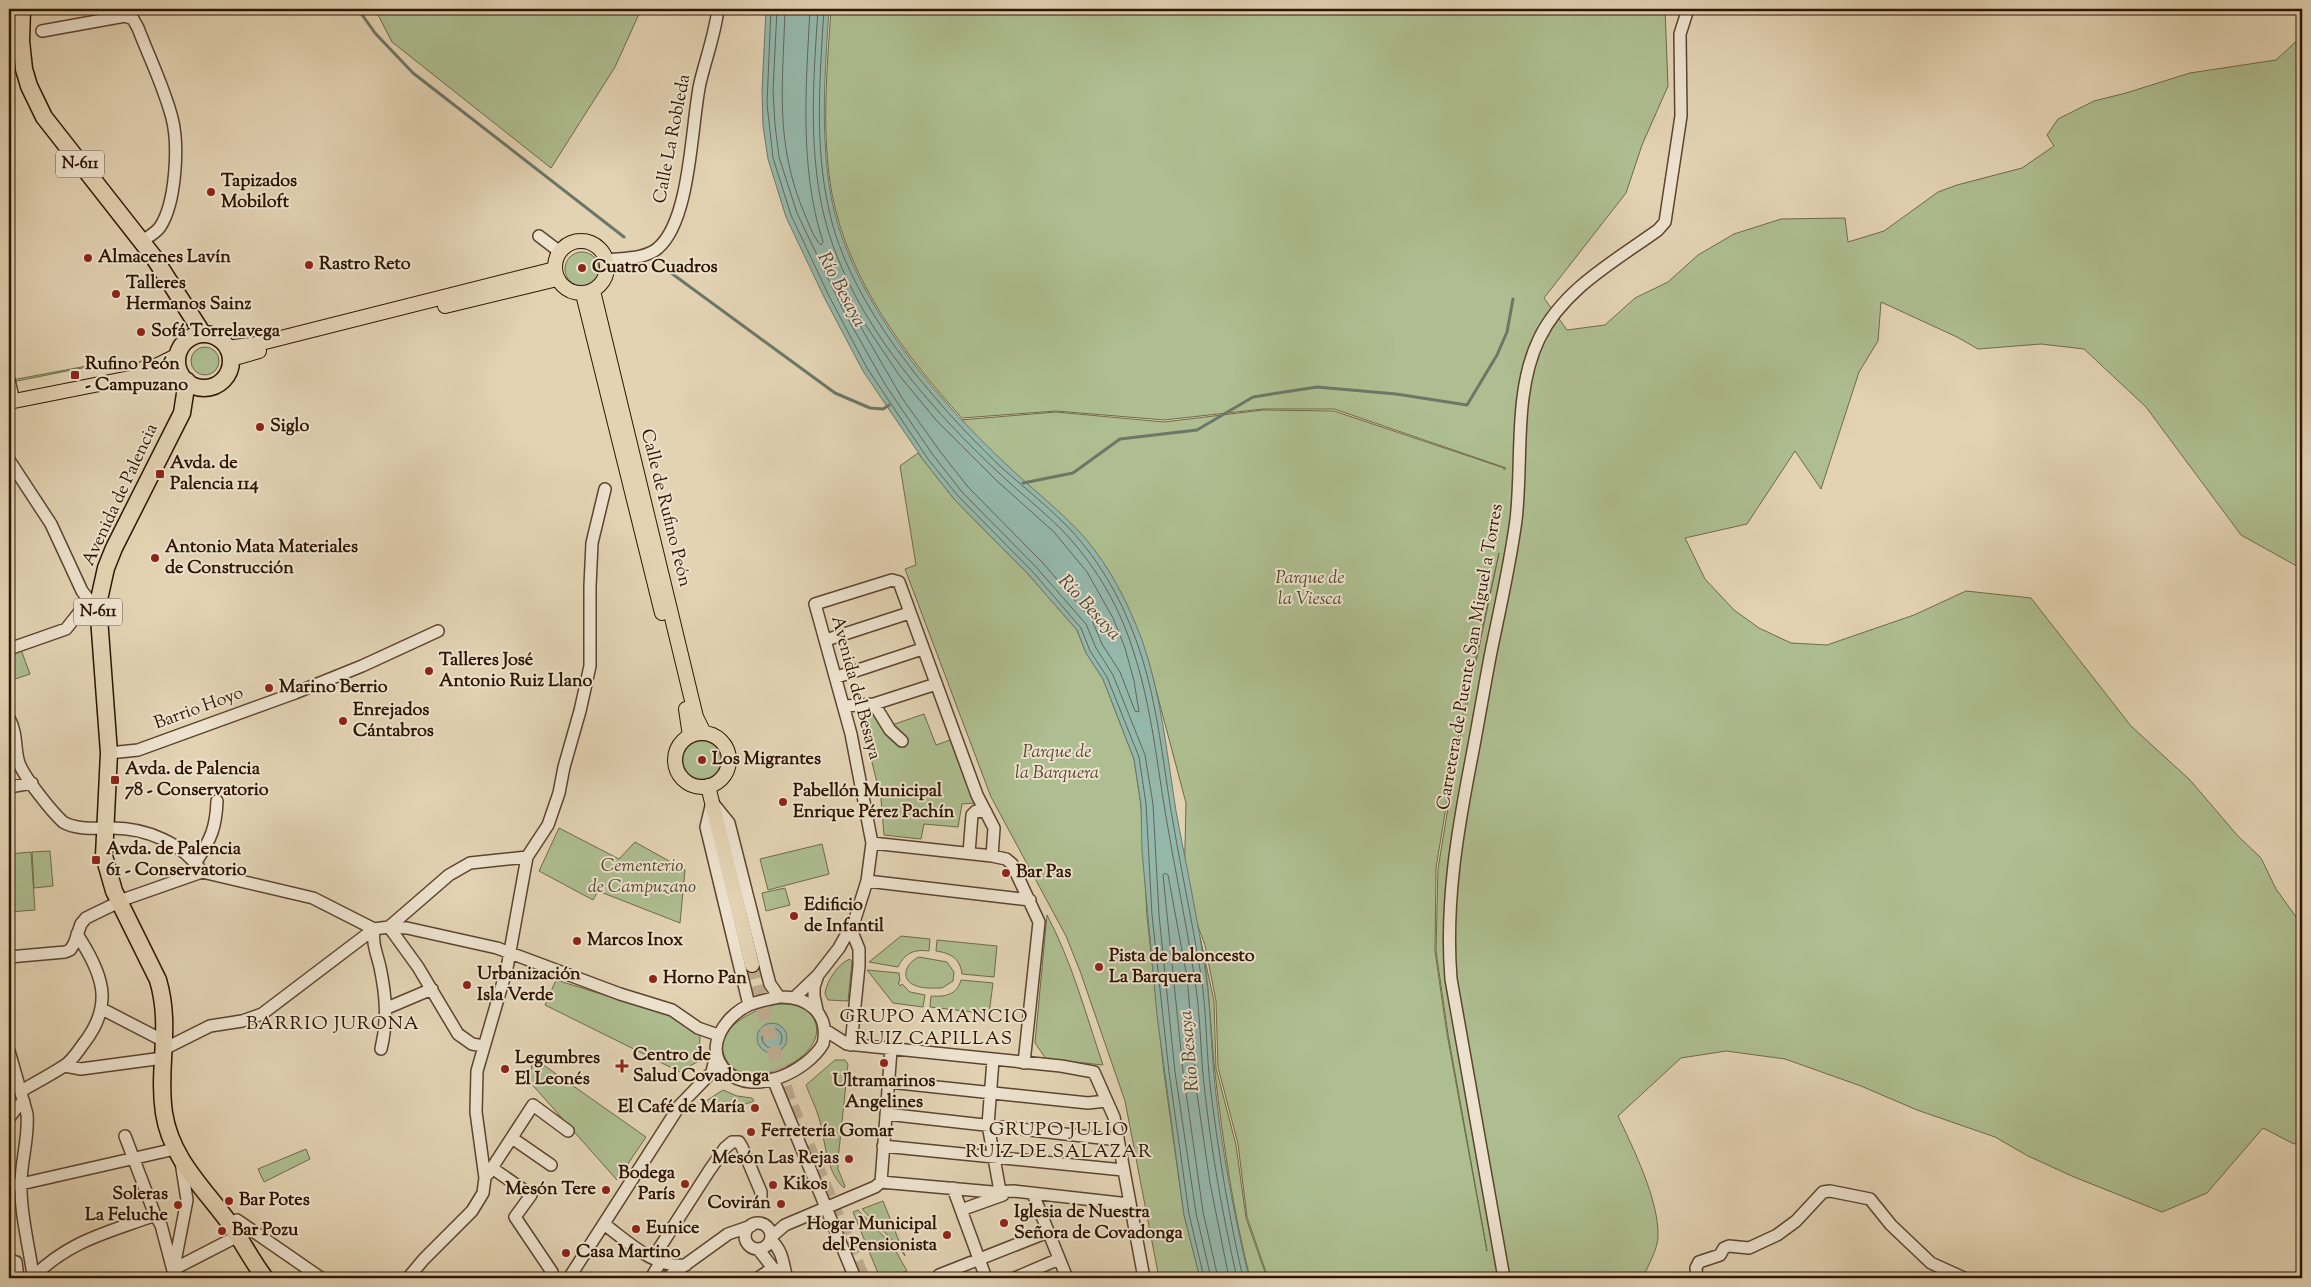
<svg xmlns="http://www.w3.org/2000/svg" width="2311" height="1287" font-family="'Sorts Mill Goudy',serif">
<rect width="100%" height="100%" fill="#e3d3b3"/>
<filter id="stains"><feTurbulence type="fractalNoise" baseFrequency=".004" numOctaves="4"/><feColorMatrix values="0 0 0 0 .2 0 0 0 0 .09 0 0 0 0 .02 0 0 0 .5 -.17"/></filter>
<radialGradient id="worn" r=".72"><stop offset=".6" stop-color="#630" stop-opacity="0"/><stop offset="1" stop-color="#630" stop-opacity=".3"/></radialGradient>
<path fill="#aebe90" stroke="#6e6a49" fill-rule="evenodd" d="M375,9H633L639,14L615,67L551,168L392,42Z
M831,9H1665L1668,86L1642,145L1626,193L1544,298L1567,330L1605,325L1635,298L1668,282L1698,255L1734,234L1781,219L1845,218L1848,242L1884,231L1938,192L1957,185L2022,168L2054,146L2047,135L2058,119L2094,101L2126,93L2190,73L2276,60L2302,36V569L2241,535L2146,407L2084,349L2041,344L1978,349L1957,337L1881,302L1878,341L1859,372L1821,489L1795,451L1747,524L1685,538L1705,579L1734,610L1759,628L1791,643L1827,645L1914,615L1966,591L2031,598L2131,726L2190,780L2237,835L2261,858L2276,889L2296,917L2302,919V1146L2292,1143L2263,1128L2207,1193L2162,1212L2074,1177L2028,1156L1995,1137L1917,1110L1861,1086L1785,1059L1726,1051L1681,1058L1618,1116C1633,1148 1659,1200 1658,1236C1658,1249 1648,1265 1644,1276L1645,1278H1268L1247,1217L1238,1144L1218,1067L1216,1001L1205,945L1184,889L1186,803L1147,656L1115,609L948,421L1056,412L1164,422L1263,410L1334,411L1504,468V470L1506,468L1334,409H1263L1164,420L1056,411L962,418C905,356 848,279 832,194C821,133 827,70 831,9ZM1499,553L1457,752L1438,869L1436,951L1448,1034L1487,1251L1447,1034L1435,951L1436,868L1455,752Z
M565 269a17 17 0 1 1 34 0a17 17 0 1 1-34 0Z
M191 361a14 14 0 1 1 28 0a14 14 0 1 1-28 0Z
M87,366V367L12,382V380Z
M918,453L954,499L1028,574L1077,630L1086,653L1103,679L1134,759L1141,805L1147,916L1164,1073L1184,1215L1200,1278H1159L1125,1101L1080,971L1066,936L991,797L905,569L916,565L900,466Z
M20,647L30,674L9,681V651Z
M859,709L872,713L883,728L924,714L936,745L950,740L974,803L962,804L958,827L924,824L921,839L884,835L881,799Z
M683 760a19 19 0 1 1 38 0a19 19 0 1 1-38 0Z
M559,828L619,859L635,842L685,870L680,923L598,891L593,900L539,871Z
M822,844L829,874L768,890L760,859Z
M50,851L53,886L34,888L32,852Z
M31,852L35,910L9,912V854Z
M785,888L790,905L766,911L762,893Z
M1047,915C1072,962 1086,1015 1103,1065L1046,1059L1035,1043Z
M901,936L930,939L929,951C914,949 905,953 898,967L869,962Z
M1200,937L1214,1001L1216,1068L1236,1145L1246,1218L1267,1278H1250C1233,1211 1223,1142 1215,1073C1210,1027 1210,982 1200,937Z
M937,940L997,946L994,977L962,974C960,958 950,953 936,951Z
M919,957L947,962L954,972L953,981L942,988C934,988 922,989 914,985C899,978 907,962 919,957Z
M850,959L852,962L848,1001L828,1000L825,994C826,982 838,963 850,959Z
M867,970L899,973L900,981L898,982L900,986L902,984L910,992L925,995L923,1007L893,1003Z
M556,980L675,1017L700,1035L699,1061L688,1067L684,1074L545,1005Z
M961,980L993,983L989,1014L930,1007L931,996C945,997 957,995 961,980Z
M781,1004C793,1004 805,1006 812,1016C838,1053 749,1097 727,1061C707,1030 758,1006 781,1004Z
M532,1057L646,1137L617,1180L528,1080L533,1061Z
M835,1060H845L848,1064L838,1160V1169L845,1186L844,1188C825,1170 826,1142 819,1118C816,1107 810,1096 806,1085Z
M723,1090L737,1096L752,1098L754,1101C736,1108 724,1110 706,1104V1101Z
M306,1149L310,1159L264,1182L258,1169Z
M883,1201L905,1256L898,1246L862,1209Z
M858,1210L893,1246L907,1271L889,1278H880L853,1212Z"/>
<path fill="#95b8ac" stroke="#6c7768" d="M766,9H829C825,71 820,135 831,196C850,298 934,397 1008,466C1033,490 1061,511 1084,537C1110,567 1128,603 1142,640C1161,694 1167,754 1176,811C1186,865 1198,920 1206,975C1211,1012 1211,1049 1215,1086C1222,1151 1234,1215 1249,1278H1200L1184,1215L1157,1015L1142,851L1141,805L1134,759L1103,679L1086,653L1077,630L1028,574L954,499L924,461L863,371L825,299L786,217L768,159L763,126L762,91Z
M757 1038a15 15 0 1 1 30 0a15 15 0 1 1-30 0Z"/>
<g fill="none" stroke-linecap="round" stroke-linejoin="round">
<path stroke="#626657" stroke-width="1" d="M771,9L767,104L773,158L791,215L829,296L867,368L928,459L958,496L1032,571L1081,628L1090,651L1107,677L1139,757L1146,804L1152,915L1169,1072L1189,1214L1204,1278
M777,9L773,91L775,125L779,157L797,213L844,312L886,386L933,455L962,492L1036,567L1086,624L1096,648L1113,675L1145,755L1153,804L1159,915L1175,1072L1196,1213L1211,1278
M785,9C783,85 774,142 805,215C809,224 814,239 821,245L823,242C799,167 806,86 810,9
M818,9C814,71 809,135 820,196C838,303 922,401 999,473C1019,492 1041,509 1061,529C1093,562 1118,603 1132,647C1150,699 1156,756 1165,811C1174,866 1186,920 1194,975C1201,1014 1200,1054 1205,1093C1212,1155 1223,1217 1237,1278
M824,9C820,75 814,144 829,210C849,304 933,402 1001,467C1022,486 1044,503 1064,523C1097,556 1120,596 1136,640C1156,694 1162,754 1171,811C1180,865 1192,920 1201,975C1207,1014 1206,1054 1211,1093C1219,1156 1229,1217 1243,1278
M856,314L859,315L899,375L936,420L996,480L1054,532L1087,572L1113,618L1125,648L1134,681L1139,712L1135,711L1120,672L1102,644L1092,620L1042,562L968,487L939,450L902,398L855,317Z
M762 1038a10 10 0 1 1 20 0a10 10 0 1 1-20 0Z
M1218,1278L1203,1212L1183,1071L1163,875L1165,873L1168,875L1187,977L1197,1094L1210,1183L1229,1278"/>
<path stroke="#6c7768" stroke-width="3" d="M358,9L375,33L413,73L624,237
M667,270L835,393L870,408L883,409L889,405
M1023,483L1073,473L1120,439L1197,430L1253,397L1317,387L1396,394L1467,405L1497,355L1507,332L1513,299"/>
<path stroke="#bfad90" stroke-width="14" stroke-dasharray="14 7" stroke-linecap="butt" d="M752,965L770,1037L789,1100L863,1278"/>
<defs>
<path id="minor" d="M42,31L125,16L133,19L138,28C149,57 164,87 172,118C179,145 176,203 160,227C156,233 148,237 142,241
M539,236L560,252
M607,260C622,258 646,259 658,248C691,220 691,125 700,83C706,58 715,34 718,9
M9,380L12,393
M9,460L51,524L82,591L89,600L98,604
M826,640L909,613
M9,649L66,629L89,600
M837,677L922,649
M874,704L890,730L902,741
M845,706L874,704L936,684
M9,718C18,735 14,748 19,763C24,777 52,812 63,822C76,830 97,828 112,828C146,828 183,843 202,872
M109,753L138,750L295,693L362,666L438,631
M9,787L32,783
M712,802L706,827L749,1005
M712,802L729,823L767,973L770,984L779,997
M872,843L992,856L1006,859L1012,864L1039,922L1024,1063
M969,853L972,815L976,811L986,812
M196,862C211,839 216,828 217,801
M867,881L1030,900
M389,927L449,875L470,863L527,857
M389,927L418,967L458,1034L472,1044L483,1046
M850,927L859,949V966L851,1045
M374,929C372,944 377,954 380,967C386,996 388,1020 381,1049
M9,957L65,952L70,950L74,944L81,924L86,918L125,899L202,872L313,898L374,929
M779,997C808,996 830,1014 823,1044C807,1071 754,1097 727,1072C702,1049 725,1016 749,1005C759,1001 769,999 779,997Z
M795,997L817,976
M387,1008L432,989
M102,1009L164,1041
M817,1010L814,996V987L818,975L839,948L855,919L867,881L872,843L851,734L815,604L892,580L899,582L977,795L994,828L992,856
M825,1030L847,1044L1061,1066L1094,1072L1114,1117L1144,1278
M164,1049L210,1026L242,1021L262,1014L374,929L389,927L407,928L497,948L620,994L672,1010L698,1028L718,1035
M9,1051L27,1114C29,1138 21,1160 21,1184C20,1212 28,1241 32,1269L36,1275
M993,1060L988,1125L1000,1191
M65,1066L81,1069L163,1058
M773,1079L855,1278
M889,1082L1088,1103L1106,1101
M21,1091C35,1083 50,1075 64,1066C72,1061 78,1051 84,1043C115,1003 102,974 77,934
M886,1114L1118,1140
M9,1118L18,1106L24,1102
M125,1136L155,1215L161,1225L175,1278
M512,1138L551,1165
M883,1146L1123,1170
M492,1168L531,1195L515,1217L552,1272
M488,1174L533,1105L568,1131
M881,1182L891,1050
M9,1185L21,1184L175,1149
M953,1188L986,1278
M1033,1194L1067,1278
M961,1210L1003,1195
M229,1223L237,1220L321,1278
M745 1236a13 13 0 1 1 26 0a13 13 0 1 1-26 0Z
M604,1224C627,1241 655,1269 686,1265
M771,1237L785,1225L875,1187L881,1182L992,1192L1014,1191L1129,1204
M771,1240C784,1253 782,1262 787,1278
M758,1249L773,1268L786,1276
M653,1258L709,1171L725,1148L732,1142H739L742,1147L761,1192V1203
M9,1260L16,1262L18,1278
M174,1267L187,1200L181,1162
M174,1269L238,1236
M939,1275L1048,1232
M32,1278C70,1240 107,1233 155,1215
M408,1278L424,1259L472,1211L483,1193L485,1178L476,1112L477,1071L507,968L527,857L548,825L559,793L564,767L580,711L590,666V586L592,543L605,489
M569,1278L680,1105L712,1072L716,1054
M651,1278L660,1263
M667,1278L728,1234L751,1226
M758,1278L773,1268
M1015,1278L1059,1259
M1504,1278L1451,979C1445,905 1457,833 1471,761C1478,725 1484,688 1491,652C1500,608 1510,565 1516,520C1523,462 1513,393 1539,339C1563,289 1615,261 1658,230L1665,222L1681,116L1680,34L1688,9
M1697,1278L1696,1268L1699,1262L1720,1255L1724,1248L1729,1246L1749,1248L1777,1235L1796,1221L1823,1192L1830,1191L1870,1199L1891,1225L1931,1263L1964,1278"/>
<path id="major" d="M555 267a26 26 0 1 1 52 0a26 26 0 1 1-52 0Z
M593,291L696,717L704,733
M583,294L662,613
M445,306L557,279
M227,348L257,344L555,269
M231,359L259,351
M144,368L158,365L178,355
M9,402L155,373L182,376
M686,709L690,736
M675 760a27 27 0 1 1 54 0a27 27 0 1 1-54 0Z
M708,786L752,965"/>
<path id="highway" d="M22,9L21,41L24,69L29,86L44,117L153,256L203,334
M177 361a27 27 0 1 1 54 0a27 27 0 1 1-54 0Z
M187,381L182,413L114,548L106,568L98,604L109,753L104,856L114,891L158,980C172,1027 157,1068 164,1113C171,1159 204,1188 230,1224C242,1241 252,1261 265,1278"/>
</defs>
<use href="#minor" stroke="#5c442e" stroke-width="14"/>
<use href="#major" stroke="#2f1502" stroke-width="16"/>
<use href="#highway" stroke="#2f1502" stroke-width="19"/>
<use href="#minor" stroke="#ede2ce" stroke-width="11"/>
<use href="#major" stroke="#e3d3b3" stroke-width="14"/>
<use href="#highway" stroke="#e3d3b3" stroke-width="16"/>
</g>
<g fill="#8f2418" stroke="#ede2ce" stroke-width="2">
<circle cx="211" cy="192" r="5"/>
<circle cx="88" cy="258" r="5"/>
<circle cx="309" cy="265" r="5"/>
<circle cx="582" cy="268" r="5"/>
<circle cx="116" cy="294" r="5"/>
<circle cx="141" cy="332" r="5"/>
<rect x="70" y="370" width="10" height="10" rx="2.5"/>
<circle cx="260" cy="427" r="5"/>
<rect x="155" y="469" width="10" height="10" rx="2.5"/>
<circle cx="155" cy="558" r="5"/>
<circle cx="429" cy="671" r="5"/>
<circle cx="269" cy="688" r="5"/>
<circle cx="343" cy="721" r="5"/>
<circle cx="702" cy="760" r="5"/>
<rect x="110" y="775" width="10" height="10" rx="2.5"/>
<circle cx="783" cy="802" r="5"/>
<rect x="91" y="855" width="10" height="10" rx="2.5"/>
<circle cx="1006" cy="873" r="5"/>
<circle cx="794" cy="916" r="5"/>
<circle cx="577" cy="941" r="5"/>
<circle cx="1099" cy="967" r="5"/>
<circle cx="653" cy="979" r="5"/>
<circle cx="467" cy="985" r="5"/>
<circle cx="884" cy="1063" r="5"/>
<path d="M619.5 1058.5h5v5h5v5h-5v5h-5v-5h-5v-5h5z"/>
<circle cx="505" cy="1069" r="5"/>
<circle cx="755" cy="1108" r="5"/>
<circle cx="751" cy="1132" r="5"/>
<circle cx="849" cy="1159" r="5"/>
<circle cx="685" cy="1184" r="5"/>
<circle cx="773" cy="1185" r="5"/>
<circle cx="606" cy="1190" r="5"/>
<circle cx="229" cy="1201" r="5"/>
<circle cx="781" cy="1204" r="5"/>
<circle cx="178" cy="1205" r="5"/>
<circle cx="1004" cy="1223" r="5"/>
<circle cx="636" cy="1229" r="5"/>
<circle cx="222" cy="1231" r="5"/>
<circle cx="947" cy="1235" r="5"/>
<circle cx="566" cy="1253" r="5"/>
</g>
<g text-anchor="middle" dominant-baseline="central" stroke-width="4" stroke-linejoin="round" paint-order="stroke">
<g fill="#ede2ce" stroke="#68523f" stroke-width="1">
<rect x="56" y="150.5" width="48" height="27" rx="4"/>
<rect x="74" y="598.5" width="48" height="27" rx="4"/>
</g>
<g font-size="16" font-weight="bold" fill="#2f1502">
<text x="80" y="164">N-611</text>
<text x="98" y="612">N-611</text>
</g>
<g font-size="18" fill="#2f1502" stroke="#ede2ce">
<text transform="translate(673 139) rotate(-79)">Calle La Robleda</text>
<text transform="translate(121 495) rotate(-65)">Avenida de Palencia</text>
<text transform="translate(665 508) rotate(76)">Calle de Rufino Peón</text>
<text transform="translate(1471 657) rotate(-80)">Carretera de Puente San Miguel a Torres</text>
<text transform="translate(855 688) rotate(75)">Avenida del Besaya</text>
<text transform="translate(199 709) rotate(-20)">Barrio Hoyo</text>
</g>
<g font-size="18" font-weight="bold" fill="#2f1502" stroke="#ede2ce" text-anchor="start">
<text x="221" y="182">Tapizados<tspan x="221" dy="21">Mobiloft</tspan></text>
<text x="98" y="258">Almacenes Lavín</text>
<text x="319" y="265">Rastro Reto</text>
<text x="592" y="268">Cuatro Cuadros</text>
<text x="126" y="284">Talleres<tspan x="126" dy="21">Hermanos Sainz</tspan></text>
<text x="151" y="332">Sofá Torrelavega</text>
<text x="85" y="365">Rufino Peón<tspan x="85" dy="21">- Campuzano</tspan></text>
<text x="270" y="427">Siglo</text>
<text x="170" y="464">Avda. de<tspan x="170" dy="21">Palencia 114</tspan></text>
<text x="165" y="548">Antonio Mata Materiales<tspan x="165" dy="21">de Construcción</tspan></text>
<text x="439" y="661">Talleres José<tspan x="439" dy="21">Antonio Ruiz Llano</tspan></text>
<text x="279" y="688">Marino Berrio</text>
<text x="353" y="711">Enrejados<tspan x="353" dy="21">Cántabros</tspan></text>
<text x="712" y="760">Los Migrantes</text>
<text x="125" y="770">Avda. de Palencia<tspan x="125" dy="21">78 - Conservatorio</tspan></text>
<text x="793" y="792">Pabellón Municipal<tspan x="793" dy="21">Enrique Pérez Pachín</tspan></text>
<text x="106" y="850">Avda. de Palencia<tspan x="106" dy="21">61 - Conservatorio</tspan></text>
<text x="1016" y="873">Bar Pas</text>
<text x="804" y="906">Edificio<tspan x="804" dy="21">de Infantil</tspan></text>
<text x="587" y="941">Marcos Inox</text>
<text x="1109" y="957">Pista de baloncesto<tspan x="1109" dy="21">La Barquera</tspan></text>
<text x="477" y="975">Urbanización<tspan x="477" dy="21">Isla Verde</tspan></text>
<text x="663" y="979">Horno Pan</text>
<text x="633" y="1056">Centro de<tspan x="633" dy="21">Salud Covadonga</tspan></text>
<text x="515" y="1059">Legumbres<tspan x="515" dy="21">El Leonés</tspan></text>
<text x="884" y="1082" text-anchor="middle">Ultramarinos<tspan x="884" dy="21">Angelines</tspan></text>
<text x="745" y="1108" text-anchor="end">El Café de María</text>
<text x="761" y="1132">Ferretería Gomar</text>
<text x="839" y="1159" text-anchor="end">Mesón Las Rejas</text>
<text x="675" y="1174" text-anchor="end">Bodega<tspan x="675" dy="21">París</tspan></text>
<text x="783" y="1185">Kikos</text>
<text x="596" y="1190" text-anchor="end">Mesón Tere</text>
<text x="168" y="1195" text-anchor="end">Soleras<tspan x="168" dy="21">La Feluche</tspan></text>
<text x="239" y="1201">Bar Potes</text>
<text x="771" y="1204" text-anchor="end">Covirán</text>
<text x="1014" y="1213">Iglesia de Nuestra<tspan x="1014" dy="21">Señora de Covadonga</tspan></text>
<text x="937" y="1225" text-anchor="end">Hogar Municipal<tspan x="937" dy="21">del Pensionista</tspan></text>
<text x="646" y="1229">Eunice</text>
<text x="232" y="1231">Bar Pozu</text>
<text x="576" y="1253">Casa Martino</text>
</g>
<g font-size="18" font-style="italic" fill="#55482d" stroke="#ede2ce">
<text x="1310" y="579">Parque de<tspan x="1310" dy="21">la Viesca</tspan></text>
<text x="1057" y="753">Parque de<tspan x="1057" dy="21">la Barquera</tspan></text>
<text x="642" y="867">Cementerio<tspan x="642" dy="21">de Campuzano</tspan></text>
</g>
<g font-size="19" font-style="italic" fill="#4e4635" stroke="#ede2ce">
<text transform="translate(841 290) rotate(62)">Río Besaya</text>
<text transform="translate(1089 608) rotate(47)">Río Besaya</text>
<text transform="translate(1190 1051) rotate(-95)">Río Besaya</text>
</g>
<g font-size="19" letter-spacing="1" fill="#2f1502" stroke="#ede2ce">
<text x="934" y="1017">GRUPO AMANCIO<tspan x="934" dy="22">RUIZ CAPILLAS</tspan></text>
<text x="333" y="1024">BARRIO JURONA</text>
<text x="1059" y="1130">GRUPO JULIO<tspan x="1059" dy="22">RUIZ DE SALAZAR</tspan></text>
</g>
</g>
<rect width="2311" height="1287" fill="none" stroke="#e3d3b3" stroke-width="30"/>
<rect x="10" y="10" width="2291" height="1267" fill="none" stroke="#2f1502" stroke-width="2.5"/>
<rect x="15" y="15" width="2281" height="1257" fill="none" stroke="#2f1502"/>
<rect width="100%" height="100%" filter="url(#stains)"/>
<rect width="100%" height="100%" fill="url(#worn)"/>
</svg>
